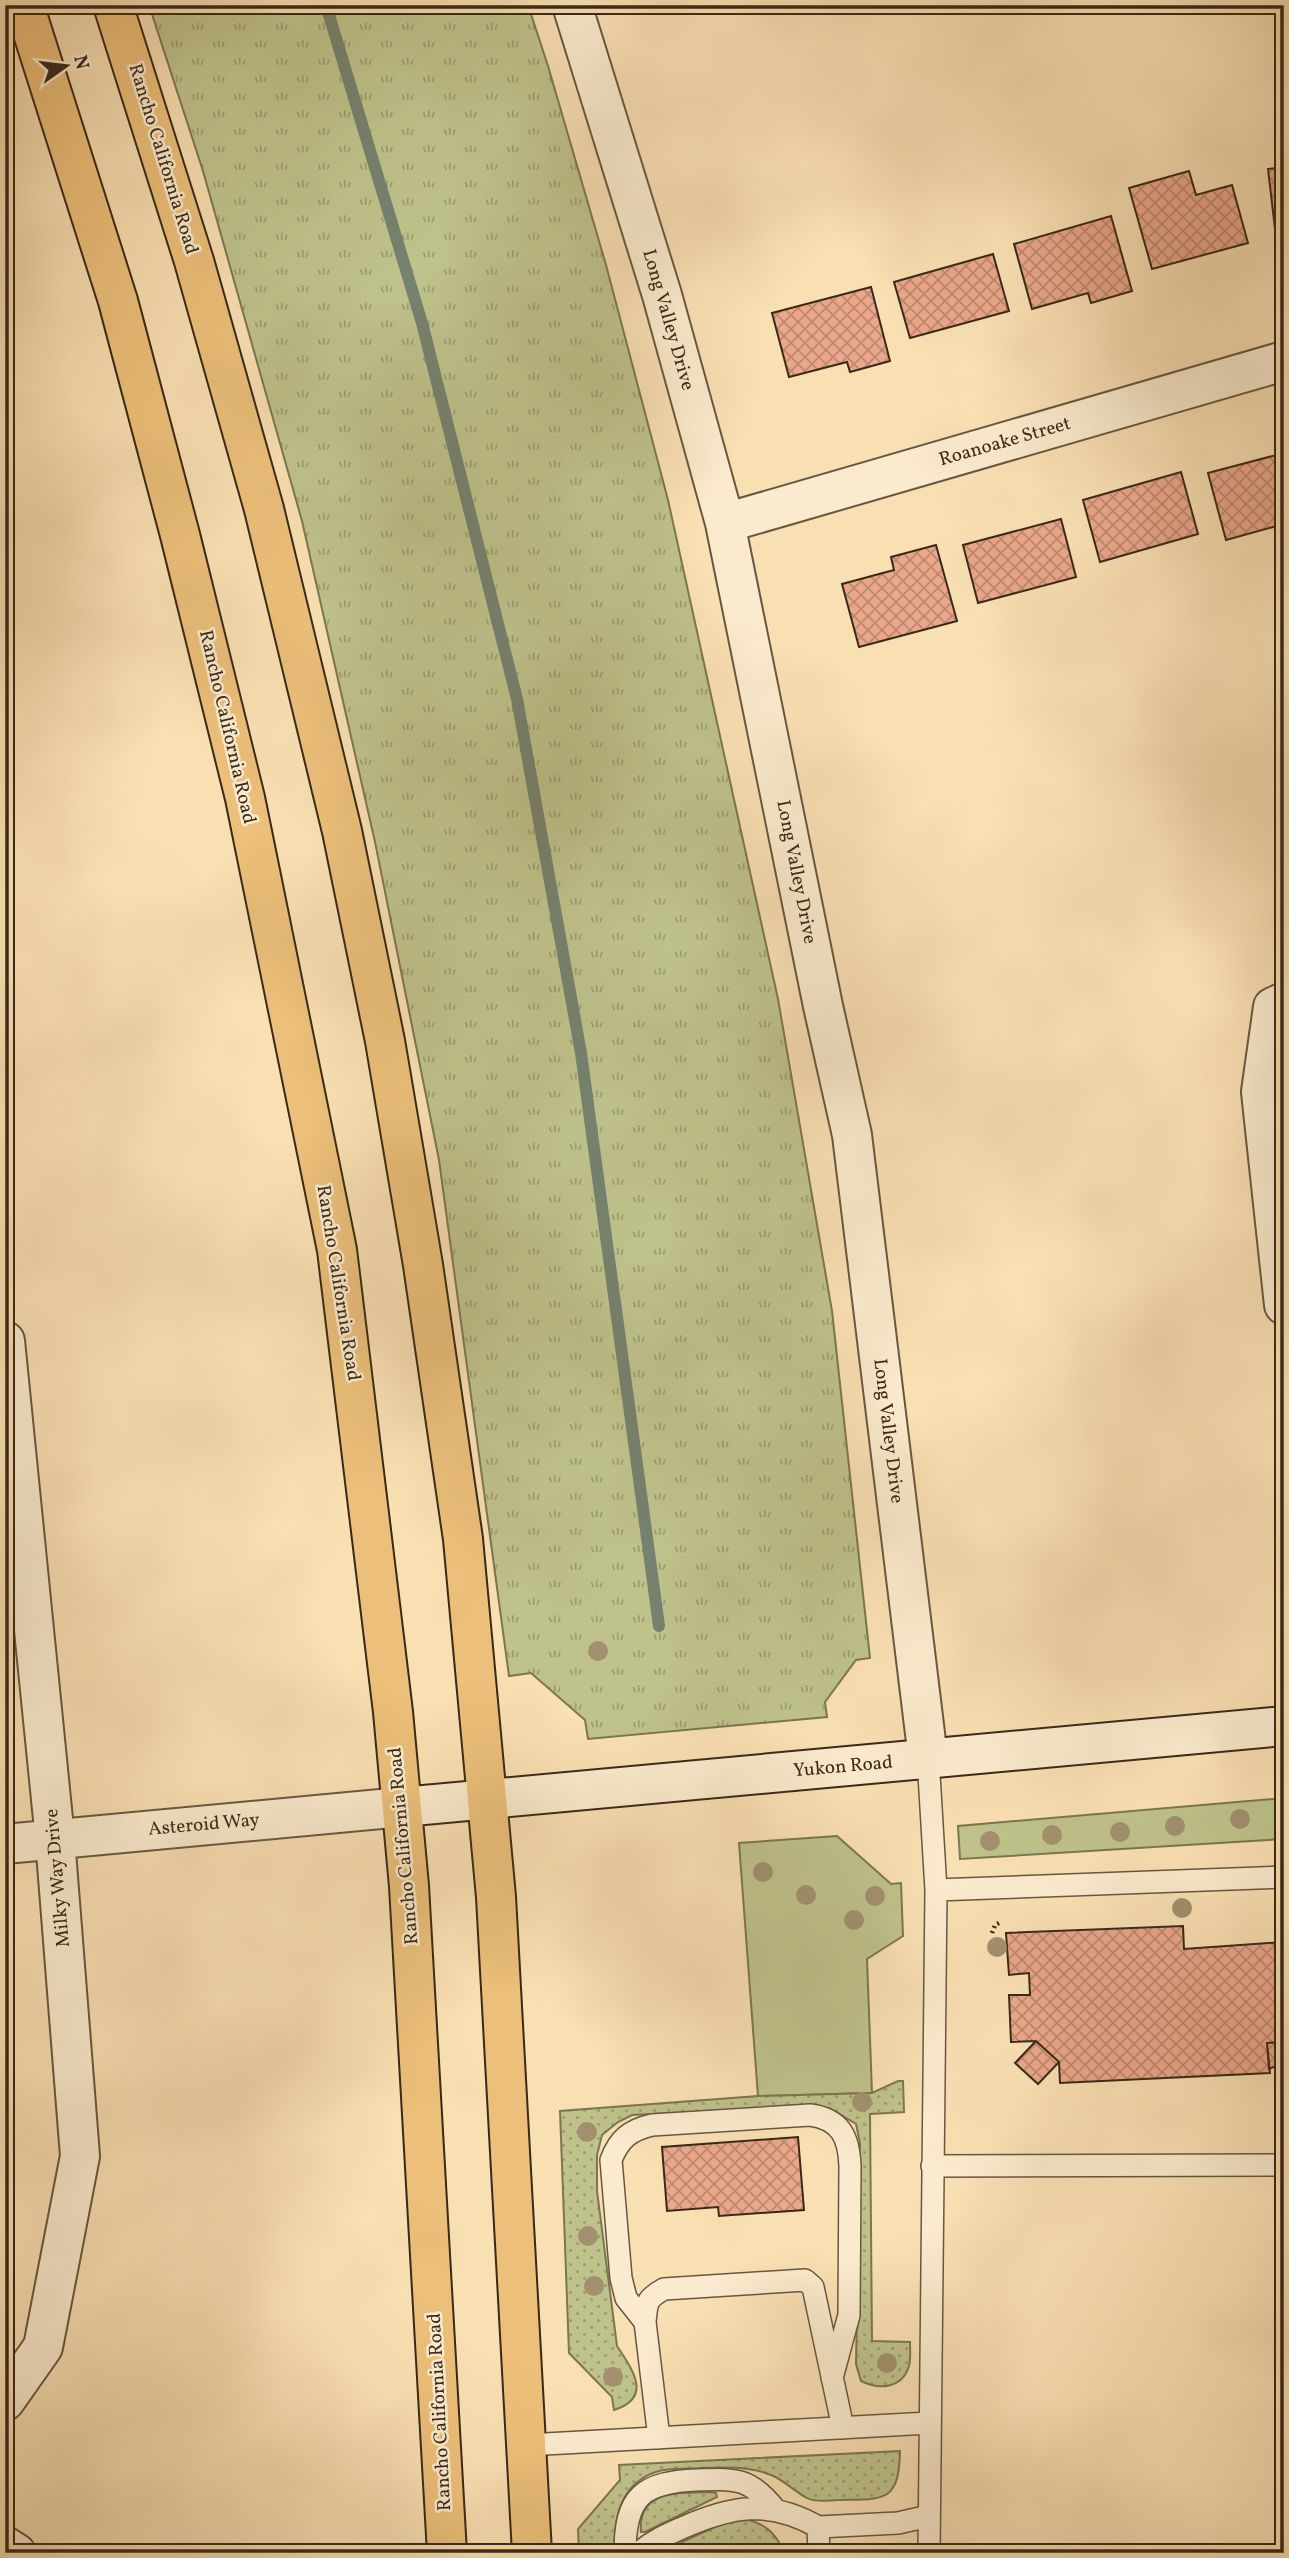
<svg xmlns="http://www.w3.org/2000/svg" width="1289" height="2558" font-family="Vollkorn,serif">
<defs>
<pattern id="park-tufts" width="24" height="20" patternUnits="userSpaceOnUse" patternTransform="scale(1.75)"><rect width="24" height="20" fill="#bfc28b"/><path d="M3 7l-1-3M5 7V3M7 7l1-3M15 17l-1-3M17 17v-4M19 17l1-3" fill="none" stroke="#9c9e71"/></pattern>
<pattern id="garden-dots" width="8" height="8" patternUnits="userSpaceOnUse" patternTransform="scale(1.75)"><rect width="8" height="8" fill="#bfc28b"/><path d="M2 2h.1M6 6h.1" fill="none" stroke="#9c9e71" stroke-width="1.8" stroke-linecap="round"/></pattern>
<pattern id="building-cross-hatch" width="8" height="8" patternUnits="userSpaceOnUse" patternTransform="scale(1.75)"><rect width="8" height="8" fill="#eba78b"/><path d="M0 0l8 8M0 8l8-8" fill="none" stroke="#bf8871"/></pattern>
</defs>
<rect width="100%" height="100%" fill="#f9e0b3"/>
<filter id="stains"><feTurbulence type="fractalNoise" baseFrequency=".00286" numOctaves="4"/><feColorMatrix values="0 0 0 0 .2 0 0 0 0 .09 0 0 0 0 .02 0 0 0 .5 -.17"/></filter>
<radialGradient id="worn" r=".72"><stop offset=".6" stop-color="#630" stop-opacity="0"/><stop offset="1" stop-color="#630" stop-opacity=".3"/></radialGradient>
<path fill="#bfc28b" stroke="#7c7652" stroke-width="2" d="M1284,1798V1839L960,1859L958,1826Z
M837,1836L891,1884L901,1883L903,1936L867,1959L872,2093L758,2096L739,1843Z"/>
<path fill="url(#park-tufts)" stroke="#7c7652" stroke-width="2" d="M149,5H528L548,66L606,265L668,500L778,999L832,1311L870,1658L856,1660L825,1702L827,1717L588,1739L585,1720L531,1673L509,1676L439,1160L375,842L302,521L203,171Z"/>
<path fill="url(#garden-dots)" stroke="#7c7652" stroke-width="2" d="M898,2081H903L904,2112L870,2114L872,2341L910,2342C910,2349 911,2359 909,2366C902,2389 879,2390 861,2381L856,2364L860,2143L856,2124L829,2108L811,2106L632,2115L618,2122L602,2135L597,2155V2191L617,2346C633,2370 653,2398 614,2410L612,2397L569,2353L560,2111L758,2096L872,2093Z
M900,2451C899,2503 884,2499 839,2500C830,2500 816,2503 807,2498C795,2492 784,2480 771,2475C749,2466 725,2467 702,2468C689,2469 672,2468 659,2471C621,2482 613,2518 615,2553H579L578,2529L620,2480L619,2465Z
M710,2492L716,2493L717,2497L645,2532H641C637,2489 681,2493 710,2492Z
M742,2518C766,2524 774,2531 785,2553H658L728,2521Z"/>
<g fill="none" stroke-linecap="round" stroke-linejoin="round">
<path stroke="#75826f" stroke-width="12" d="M326,5L422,323L517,699L581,1053L659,1626"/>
</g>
<path fill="url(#building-cross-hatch)" stroke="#382919" stroke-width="2" d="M1284,167V245L1277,246L1268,169Z
M1189,171L1196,195L1232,185L1248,243L1152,269L1129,188Z
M1111,216L1132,291L1091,303L1088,293L1032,309L1014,244Z
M993,254L1009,311L910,338L894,282Z
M871,287L890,361L850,372L847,362L789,377L772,313Z
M1284,453V524L1226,540L1208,473Z
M1181,472L1198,534L1100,562L1083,500Z
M1061,519L1076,577L978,603L963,545Z
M936,545L957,621L859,647L842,584L894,570L891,557Z
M1183,1926L1184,1949L1284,1942V2042L1267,2043L1270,2073L1060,2083L1059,2062L1036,2041L1011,2042L1009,1995H1030L1029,1973L1009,1975L1006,1933Z
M1036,2041L1059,2062L1038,2084L1015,2063Z
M1284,2042V2062L1269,2069L1267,2043Z
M798,2137L804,2210L719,2216L718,2207L667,2211L662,2147Z"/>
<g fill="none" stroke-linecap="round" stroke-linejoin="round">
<defs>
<path id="lane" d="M928,1758L936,1890L929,2553
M936,1890L1284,1877
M932,2166L1284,2165
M645,2322L626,2298L621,2278L611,2160C619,2139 630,2130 652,2125L810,2115C841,2119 849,2138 850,2166L849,2315L832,2378
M659,2438L645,2322C647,2302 646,2299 664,2289L805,2280L813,2287L843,2428
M527,2445L929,2423
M625,2553C625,2496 643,2482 697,2480C736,2479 749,2477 775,2509
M639,2553C652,2541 666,2535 682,2528C731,2506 769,2499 818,2527
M819,2553L818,2527L898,2523L929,2516"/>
<path id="street" d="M572,5L662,295L725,523L823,1006L852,1135L928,1758
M725,523L1284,361
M1284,1002L1273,1007L1261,1092L1284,1305
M5,1341L55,1839L80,2156L43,2347L5,2401
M5,1844L402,1807
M5,2546L16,2553"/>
<path id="secondary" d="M402,1807L1284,1726"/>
<path id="primary" d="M24,5L118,301L180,535L245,798L337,1250L393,1712L409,1886L447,2553
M113,5L194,261L264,509L342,831L385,1041L423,1265L463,1539L496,1897L532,2553"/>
</defs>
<use href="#lane" stroke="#685740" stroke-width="24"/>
<use href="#street" stroke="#685740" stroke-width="42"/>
<use href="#secondary" stroke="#382919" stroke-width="42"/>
<use href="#primary" stroke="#382919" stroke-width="42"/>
<path stroke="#382919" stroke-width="4.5" stroke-dasharray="2 3.5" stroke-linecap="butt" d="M992,1933L995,1925L1001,1922"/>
<use href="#lane" stroke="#fbebce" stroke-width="21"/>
<use href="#street" stroke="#fbebce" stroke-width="38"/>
<use href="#secondary" stroke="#fbebce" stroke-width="38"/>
<use href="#primary" stroke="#ecc07a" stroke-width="38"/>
</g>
<g fill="#a2906e">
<circle cx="598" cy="1651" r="10"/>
<circle cx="1240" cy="1819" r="10"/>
<circle cx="1175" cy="1826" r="10"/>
<circle cx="1120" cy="1832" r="10"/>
<circle cx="1052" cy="1835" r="10"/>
<circle cx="990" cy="1841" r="10"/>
<circle cx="763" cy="1872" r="10"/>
<circle cx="806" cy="1895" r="10"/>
<circle cx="875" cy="1896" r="10"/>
<circle cx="1182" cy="1908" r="10"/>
<circle cx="854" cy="1920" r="10"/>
<circle cx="997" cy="1947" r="10"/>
<circle cx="862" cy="2102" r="10"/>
<circle cx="587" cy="2132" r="10"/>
<circle cx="588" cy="2236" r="10"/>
<circle cx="594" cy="2286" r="10"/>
<circle cx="887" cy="2363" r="10"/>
<circle cx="613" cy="2377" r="10"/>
</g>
<g text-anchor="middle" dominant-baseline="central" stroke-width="5" stroke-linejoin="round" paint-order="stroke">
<g font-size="19" fill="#382919" stroke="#fbebce">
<text transform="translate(163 159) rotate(73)">Rancho California Road</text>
<text transform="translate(668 320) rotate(74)">Long Valley Drive</text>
<text transform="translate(1005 442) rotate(-16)">Roanoake Street</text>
<text transform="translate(227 727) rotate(77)">Rancho California Road</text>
<text transform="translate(796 872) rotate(79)">Long Valley Drive</text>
<text transform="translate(338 1283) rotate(81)">Rancho California Road</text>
<text transform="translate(888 1431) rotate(83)">Long Valley Drive</text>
<text transform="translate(843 1767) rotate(-5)">Yukon Road</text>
<text transform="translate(204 1825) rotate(-5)">Asteroid Way</text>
<text transform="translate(404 1846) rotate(-95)">Rancho California Road</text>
<text transform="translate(58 1878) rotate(-95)">Milky Way Drive</text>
<text transform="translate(440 2412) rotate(-93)">Rancho California Road</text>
</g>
</g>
<rect width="1289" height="2558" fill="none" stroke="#f9e0b3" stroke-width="28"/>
<rect x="7" y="7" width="1275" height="2544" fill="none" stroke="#382919" stroke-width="3.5"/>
<rect x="14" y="14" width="1261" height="2530" fill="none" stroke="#382919" stroke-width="2"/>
<g transform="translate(66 66) rotate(76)" stroke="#fbebce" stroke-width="5" paint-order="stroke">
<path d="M0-5L12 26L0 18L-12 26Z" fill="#382919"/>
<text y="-10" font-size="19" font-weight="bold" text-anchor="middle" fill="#382919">N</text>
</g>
<rect width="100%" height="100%" filter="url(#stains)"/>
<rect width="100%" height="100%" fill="url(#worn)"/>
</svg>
